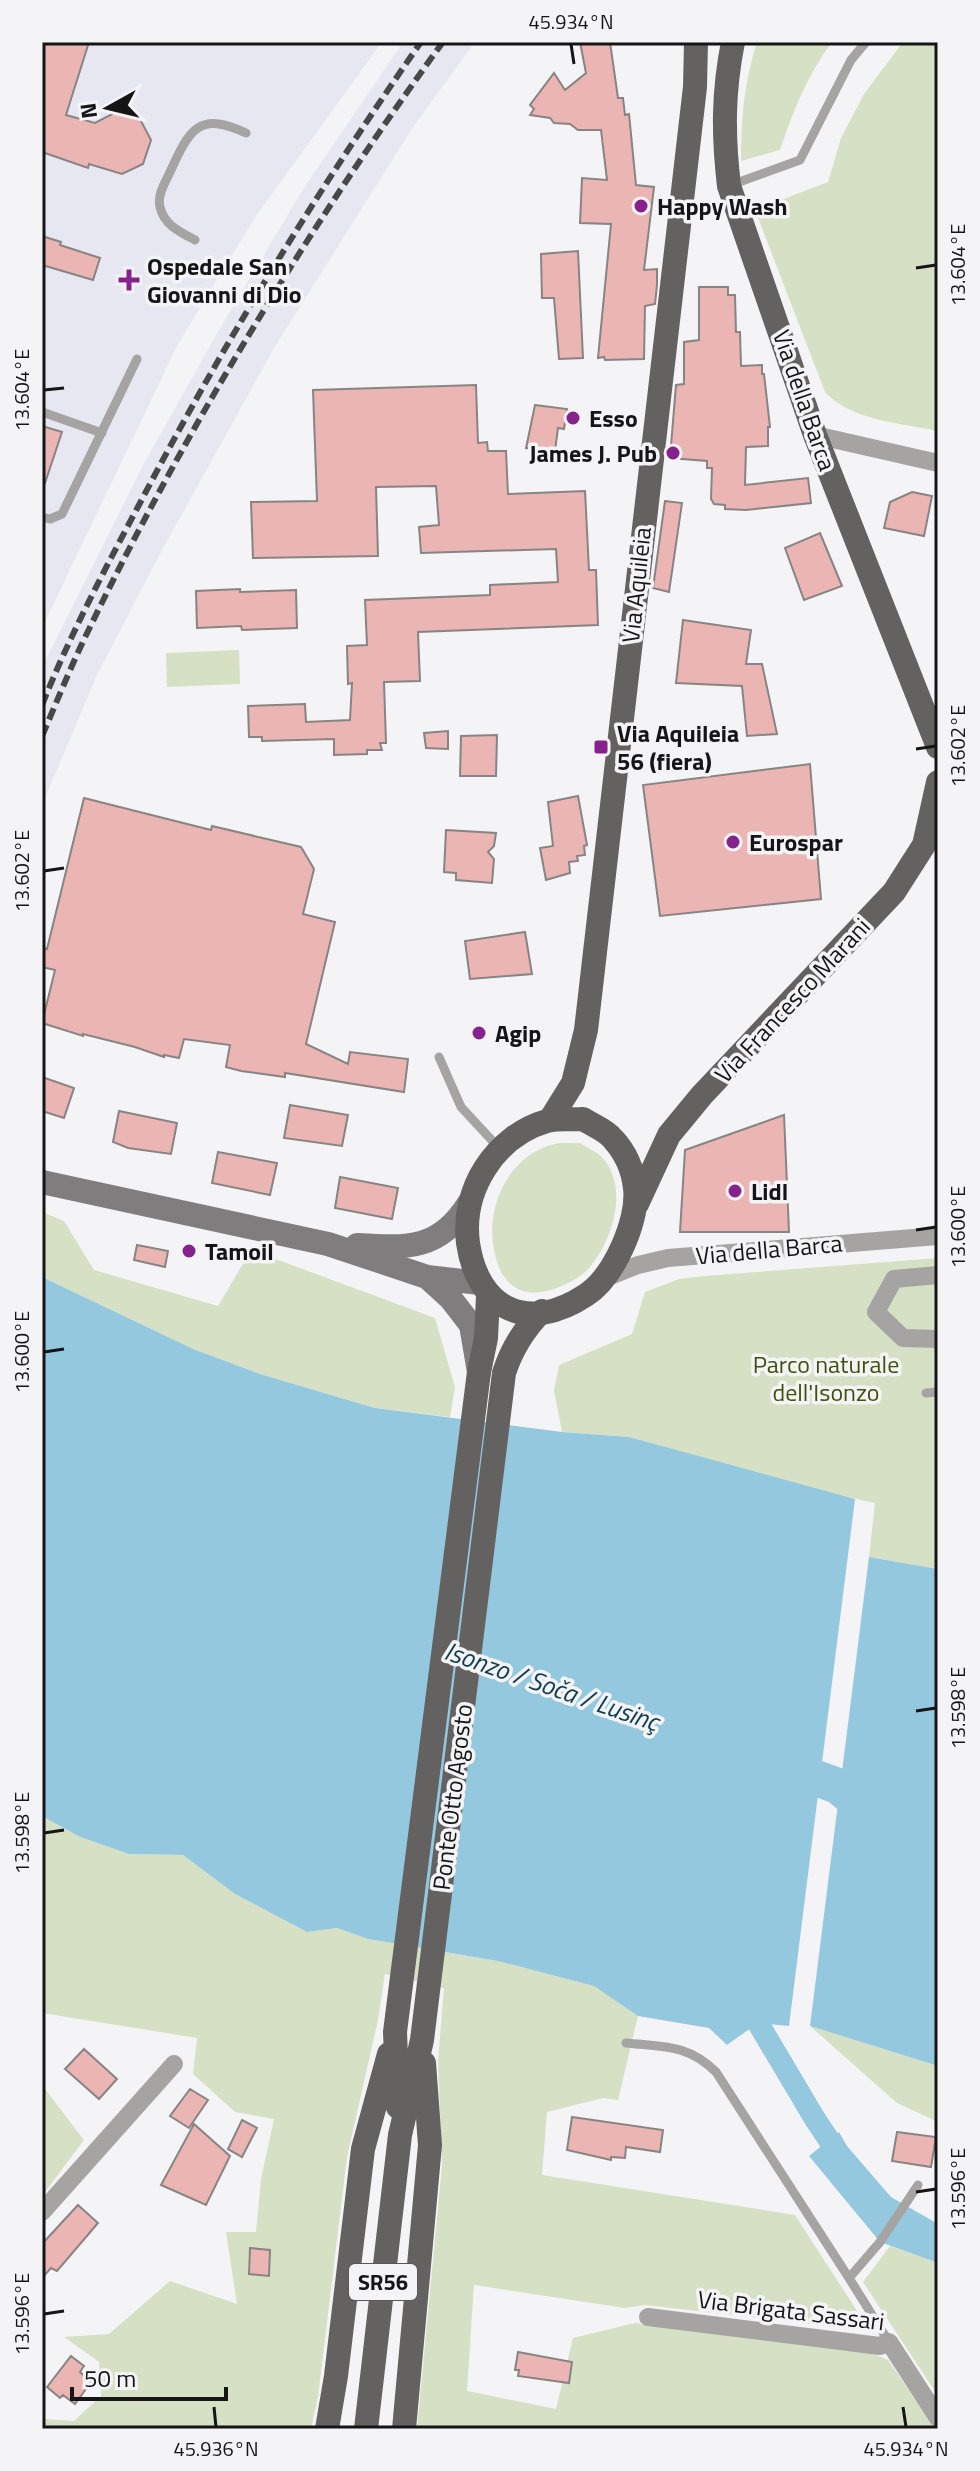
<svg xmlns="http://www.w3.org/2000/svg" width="980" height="2471" font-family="'Titillium Web',sans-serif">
<rect width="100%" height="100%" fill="#f4f4f7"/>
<path fill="#e6e7f1" d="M42,42H382L256,216L178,344L42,628Z
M403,42H475L413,127L274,348L161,552L97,675L42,805V667L142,467L219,330L302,191Z"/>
<path fill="#d6e0c5" d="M757,42H832C807,75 793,112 780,150L741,161C741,119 744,82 757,42Z
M903,42H938V431C901,423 852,421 825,392L755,210L828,182L841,138L864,94Z
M239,650L240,684L167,687L166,653Z
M580,1143C586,1147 595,1151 601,1156C630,1186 613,1240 589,1268C582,1276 573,1281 564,1285C523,1304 498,1286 493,1243C487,1202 512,1153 555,1144C563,1142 572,1144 580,1143Z
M42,1212L64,1221L94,1270L218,1306L251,1250L435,1318L455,1387L450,1417L375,1408L260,1374L192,1349L42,1277Z
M938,1258V1569L869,1557L875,1503L815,1490L629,1437L562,1432L554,1391L559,1365L632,1334L645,1292L679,1279L704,1276Z
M42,1816L80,1837L129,1854L183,1855L235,1894L307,1932L337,1928L368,1939L498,1961L595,1986L638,2016L618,2100L603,2098L547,2112L542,2175L795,2215L870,2331L645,2305L625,2308L474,2285L467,2391L556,2409L573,2338L635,2323L869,2352L888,2360L936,2429H417L442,2165L438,2061L444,1988L385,1974L378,2020L347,2157L318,2397L311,2429H42V2419L74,2421L101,2396L99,2362L64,2337L109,2334L170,2281L237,2304L226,2232H256L261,2179L274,2119L235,2112L193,2074L197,2038L42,2013Z
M810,2026L938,2066V2122L897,2103Z
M42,2085L84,2140L42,2196Z
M890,2246L938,2263V2396L863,2282Z"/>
<path fill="#94c8df" d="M42,1277L193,1349L260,1374L375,1408L562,1432L629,1437L855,1499L789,2026L758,2023L727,2045L709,2028L638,2016L594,1986L498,1961L368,1939L337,1928L307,1932L235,1894L183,1855L129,1854L80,1837L42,1816Z
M869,1557L938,1569V2066L810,2026Z
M839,2132L847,2146L891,2197L938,2224V2263L880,2242L809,2156Z"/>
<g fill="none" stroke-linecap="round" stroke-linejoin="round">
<path stroke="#94c8df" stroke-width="22" d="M752,1996L758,2023L815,2119L845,2164"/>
<path stroke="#94c8df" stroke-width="36" d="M774,1763L838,1786L878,1820"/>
</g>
<path fill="#ebb5b3" stroke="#878484" stroke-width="2" d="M42,42H89L66,115L95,123L116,112L140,119L151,140L143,164L122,174L89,164L88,168L42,152Z
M580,42H610L618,98H623L625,115L629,114L636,185L654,187L644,270L657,269V285L655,304L645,306L644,359L605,360L604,357L598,358L611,224L580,223L582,178L607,180L601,130H578L570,124L554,123L550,118L530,115L534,109L530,105L554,73L565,90L586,73Z
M42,236L61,242L60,245L100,258L93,280L42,265Z
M578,251L583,358L559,359L554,298H542L541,254Z
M699,287H728V295H735L736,332H740L741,366L762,365V374H764L770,427H768V446L746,447L745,485L808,478L811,503L746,510L725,509V505L714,504L711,499L712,468H707V461L670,458L676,385L684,384V342L699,340Z
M476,385L478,443L487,442L488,451H506L508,494L585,491L589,570H596L598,625L418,632L420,681L384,682L386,743H380L382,750H367V754L334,755V739L262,741V737H249L248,706L305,704L306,722L350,720L352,683L348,684L347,646L367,645L365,600L490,595V585L558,582L556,549L421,553L419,527L439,525L436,486L376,487L378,556L253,558L251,502L317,501L313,390Z
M535,405L567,409L564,429L558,428L555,451L526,448Z
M42,426L62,432L45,483H42Z
M912,492L932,496L924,536L884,528L890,502Z
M665,501L682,503L669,592L653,588Z
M820,533L842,586L804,600L785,548Z
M240,589V592L296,590L297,628L242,630L241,626L197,628L196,591Z
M683,620L751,630L746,664H762L777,734L747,736L742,686L676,683Z
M448,731V749L426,748L424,733Z
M497,735L496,776H460L461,736Z
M810,764L821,899L660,916L643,785Z
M578,796L587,845L584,846L585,855L577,856L578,861L569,862L570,873L546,880L540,848L553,846L548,802Z
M84,798L211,830L212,826L301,847L314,869L303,914L335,922L306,1044L348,1064L350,1052L408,1059L404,1092L285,1073V1077L241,1071L226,1067L230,1045L184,1039L179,1058L164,1055V1057L135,1047L83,1034V1036L42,1023L55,970L42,967V948L47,949Z
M446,830L496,833L494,846L488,852L494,859L492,883L456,880V873L444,872Z
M525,932L532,974L470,979L465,941Z
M42,1077L74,1088L64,1118L42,1111Z
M290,1105L348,1115L342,1146L284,1138Z
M119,1111L177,1123L171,1154L128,1148L113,1142Z
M784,1115L789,1232H680L685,1150Z
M218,1152L277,1163L270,1195L212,1183Z
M340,1177L398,1188L392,1219L335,1208Z
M137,1245L168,1251L165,1267L134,1260Z
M84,2049L117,2079L99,2099L65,2069Z
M190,2089L208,2100L189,2128L170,2116Z
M572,2117L663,2130L660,2152L626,2147L625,2158L611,2157V2160L567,2150Z
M242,2120L257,2128L242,2157L228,2149Z
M194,2124L230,2156L206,2205L161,2185Z
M897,2132L936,2137L931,2167L892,2161Z
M78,2205L98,2223L57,2271L51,2268L42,2278V2244Z
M250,2248L270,2250L269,2276L249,2274Z
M518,2352L572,2362L569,2383L518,2376L519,2370H515Z
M71,2356L84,2366L80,2372L91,2382L75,2404L63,2395L60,2398L47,2387Z"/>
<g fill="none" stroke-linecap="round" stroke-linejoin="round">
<path stroke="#a5a4a3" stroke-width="9" d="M731,185L800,160L851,60L866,42
M195,240C180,232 164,225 160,207C157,195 165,183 170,172C189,131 198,110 246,133
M42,412L102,433
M42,517L50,519L62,514L137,359
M439,1057L461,1107L499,1148
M926,1393L938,1392
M626,2043C663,2047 688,2044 716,2072L849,2278
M889,2342L849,2278L880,2242L918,2185"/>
<path stroke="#a5a4a3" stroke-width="18" d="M815,435L938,463
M938,1275L894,1279L876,1312L903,1338L938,1339
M603,1279L638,1265L668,1258L938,1236
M42,2212L174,2064
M648,2317L880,2346L889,2342L938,2418"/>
<path stroke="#7f7d7d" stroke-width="24" d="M42,1182L328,1244L427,1277L480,1283
M357,1245C408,1248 440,1250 469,1203
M427,1277L451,1299L471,1325L479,1372"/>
<path stroke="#646261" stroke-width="24" d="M733,42C723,92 723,135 729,186L815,435L938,747
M583,1119C592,1125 606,1130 613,1139C625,1152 633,1170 635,1188C639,1220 614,1277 586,1295C529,1333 478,1311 468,1243C461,1190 495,1136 547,1121C558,1118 571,1120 583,1119Z
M550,1120L573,1083L586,1030L695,87L696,42
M637,1204L669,1135L702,1095L894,892L924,845L938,782
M398,2107L395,2032L479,1372L486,1338L488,1296
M327,2429L336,2376L363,2149L389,2054
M366,2429L400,2135L422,2040L504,1373C512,1348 524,1329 542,1311
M404,2429L430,2145L424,2063"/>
<path stroke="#484849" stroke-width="6" stroke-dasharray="12 6" stroke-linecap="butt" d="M42,705C70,635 105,569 140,503C224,342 318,190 421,42
M42,736C58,699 73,661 91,625C188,425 312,222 443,42"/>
</g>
<path fill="none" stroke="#151516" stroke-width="3" d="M571,44L574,64M916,268L936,265M44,390L64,388M916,749L936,746M44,871L64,868M916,1230L936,1227M44,1352L64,1349M916,1711L936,1708M44,1833L64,1830M916,2192L936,2189M44,2314L64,2311M214,2407L216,2427M903,2407L906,2427"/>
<g fill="#86228b" stroke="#f4f4f7" stroke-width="3">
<circle cx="641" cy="206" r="8"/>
<path d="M125 268h8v8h8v8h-8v8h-8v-8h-8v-8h8z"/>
<circle cx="573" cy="418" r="8"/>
<circle cx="673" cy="453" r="8"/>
<rect x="593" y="739" width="16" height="16" rx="4"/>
<circle cx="733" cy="842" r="8"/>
<circle cx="479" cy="1033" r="8"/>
<circle cx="735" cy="1191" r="8"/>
<circle cx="189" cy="1251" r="8"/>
</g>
<g text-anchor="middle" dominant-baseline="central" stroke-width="7" stroke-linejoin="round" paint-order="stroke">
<rect fill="#f4f4f7" stroke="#58585a" stroke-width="2" x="349" y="2264" width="68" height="36" rx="6"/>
<g font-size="22" font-weight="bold" fill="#151516">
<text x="383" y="2282">SR56</text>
</g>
<g font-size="24" font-weight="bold" fill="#151516" stroke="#f4f4f7" text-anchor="start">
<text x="657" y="206">Happy Wash</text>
<text x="147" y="266">Ospedale San<tspan x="147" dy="28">Giovanni di Dio</tspan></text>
<text x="589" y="418">Esso</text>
<text x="657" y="453" text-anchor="end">James J. Pub</text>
<text x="617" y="733">Via Aquileia<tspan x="617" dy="28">56 (fiera)</tspan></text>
<text x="749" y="842">Eurospar</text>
<text x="495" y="1033">Agip</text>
<text x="751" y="1191">Lidl</text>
<text x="205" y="1251">Tamoil</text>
</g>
<g font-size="24" fill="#151516" stroke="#f4f4f7">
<text transform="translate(805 400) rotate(71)">Via della Barca</text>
<text transform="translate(636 585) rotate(-84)">Via Aquileia</text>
<text transform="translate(792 1000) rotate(-47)">Via Francesco Marani</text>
<text transform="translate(769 1249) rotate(-5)">Via della Barca</text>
<text transform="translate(452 1797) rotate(-83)">Ponte Otto Agosto</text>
<text transform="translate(791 2310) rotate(7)">Via Brigata Sassari</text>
</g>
<g font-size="24" fill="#3e500a" stroke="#f4f4f7">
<text x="826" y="1364">Parco naturale<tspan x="826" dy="28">dell'Isonzo</tspan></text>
</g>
<g font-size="26" font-style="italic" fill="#0f3d4e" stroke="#f4f4f7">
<text transform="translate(552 1686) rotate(19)">Isonzo / Soča / Lusinç</text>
</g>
</g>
<rect width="980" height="2471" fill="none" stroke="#f4f4f7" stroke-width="88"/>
<g transform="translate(108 108) rotate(262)" stroke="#f4f4f7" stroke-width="6" paint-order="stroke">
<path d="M0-6L14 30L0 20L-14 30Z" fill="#151516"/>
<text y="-12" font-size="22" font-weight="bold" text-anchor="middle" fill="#151516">N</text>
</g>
<path d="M72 2387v12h154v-12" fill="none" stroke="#151516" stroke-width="4"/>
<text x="84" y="2387" font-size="24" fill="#151516" stroke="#f4f4f7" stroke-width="6" paint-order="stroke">50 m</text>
<rect x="44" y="44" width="892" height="2383" fill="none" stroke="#151516" stroke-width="3"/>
<g font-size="20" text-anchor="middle" fill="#151516">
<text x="571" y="29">45.934°N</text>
<text transform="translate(958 265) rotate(-90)" y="7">13.604°E</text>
<text transform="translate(22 390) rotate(-90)" y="7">13.604°E</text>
<text transform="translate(958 746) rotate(-90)" y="7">13.602°E</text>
<text transform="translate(22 871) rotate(-90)" y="7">13.602°E</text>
<text transform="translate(958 1227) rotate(-90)" y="7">13.600°E</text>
<text transform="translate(22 1352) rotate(-90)" y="7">13.600°E</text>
<text transform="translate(958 1708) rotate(-90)" y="7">13.598°E</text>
<text transform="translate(22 1833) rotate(-90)" y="7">13.598°E</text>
<text transform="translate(958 2189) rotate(-90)" y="7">13.596°E</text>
<text transform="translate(22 2314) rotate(-90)" y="7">13.596°E</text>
<text x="216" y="2456">45.936°N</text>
<text x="906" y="2456">45.934°N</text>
</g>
</svg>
